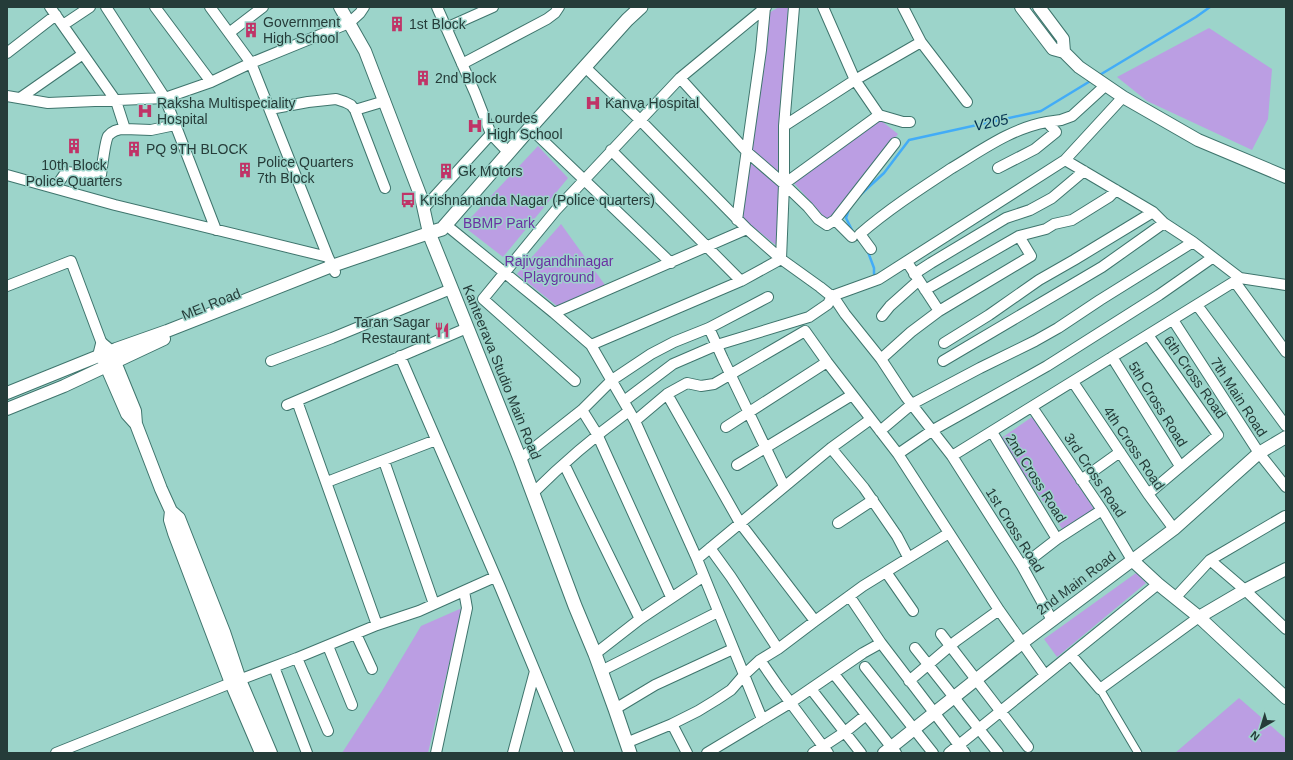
<svg xmlns="http://www.w3.org/2000/svg" width="1293" height="760" font-family="Arial,sans-serif">
<rect width="100%" height="100%" fill="#9cd4ca"/>
<path fill="#bb9ee3" d="M779,7H788L780,174L750,150L767,14Z
M1209,28L1272,69L1268,119L1252,150L1147,101L1117,77Z
M879,119L898,134L833,217L827,220L794,183Z
M538,146L568,178L503,257L463,226Z
M749,162L780,187L777,246L742,218Z
M561,224L605,285L557,306L517,274Z
M1032,417L1094,509L1063,530L1000,439Z
M1136,573L1146,583L1057,657L1044,639Z
M462,608L428,753H342L382,691L421,626Z
M1239,698L1286,739V753H1175Z"/>
<g fill="none" stroke-linecap="round" stroke-linejoin="round">
<path stroke="#42acf7" stroke-width="2.5" d="M1098,76L1196,17L1210,7
M859,196L884,173L909,140L1041,111L1092,80
M849,209L846,218L853,232
M868,252L874,268V274"/>
<defs>
<path id="pedestrian" d="M1100,689L1138,753"/>
<path id="minor" d="M50,7L116,101L125,129L151,130L175,125
M106,7L165,98L216,230
M155,7L211,82
M210,7L251,63L328,257
M823,7L855,80L879,115L903,122H910
M903,7L921,42L967,102
M63,25L90,7
M446,28L493,7
M229,33L263,7
M7,53L56,15
M462,64L547,19L555,13L559,7
M585,67L640,120L747,229L781,259L820,287L835,299L845,314L881,359L906,397L952,456L1022,566L1052,620
M680,78L747,152L784,184L808,207L818,219L827,225L835,220L895,143
M7,96L48,103L165,98L211,82L251,63L349,23L360,13L364,7
M20,98L83,54
M270,109L308,102L336,99L345,102L351,105L355,110L385,188
M355,110L385,101
M1047,122L1061,120L1072,116L1106,85
M784,126L855,80L921,42
M530,128L671,263
M491,134L509,153
M611,150L741,281
M1065,160L1153,212L1164,223L1193,242L1240,278L1286,285
M7,175L115,205L328,257L335,272
M784,184L879,115
M55,188L66,172L101,175C102,167 105,142 108,136C112,131 119,129 125,129
M424,208L491,134L475,93L437,7
M737,220L761,50L765,7
M835,220L852,237
M451,229L554,313L591,345L741,281L781,259L784,184V126L794,7
M871,249L860,234C889,209 920,189 952,168C982,150 1012,128 1047,122L1056,132L1035,149L998,168
M907,262L939,311
M914,274L931,263L1006,218L1030,210L1052,198L1084,171
M1235,282L1286,352
M7,286L71,261L102,344
M925,290L1019,236L1046,229L1054,224L1072,220L1109,197L1116,190
M1197,305L1286,426
M554,313L747,229
M882,316L890,306L918,281
M1173,320L1259,453L1286,487
M709,328L723,359L784,486
M944,343L989,315L1039,280L1074,260L1153,212
M591,345L635,421L697,559L762,719
M400,356L500,587L569,753
M1112,357L1180,466
M881,359L911,332L939,311L1031,256L1019,236
M271,361L332,338L451,289
M943,361L1102,267L1164,223
M575,381L483,299L556,210L680,78L766,7
M1073,382L1148,494L1174,529
M667,394L740,523L815,621
M297,401L377,625
M624,401L673,364L717,345L809,317L828,304L832,296L879,279L1065,160L1123,97
M287,405L467,328
M1032,407L1102,510L1132,560
M582,410L597,434L671,597
M635,421L667,394L687,383L701,386L714,384L805,331L827,362L898,454L999,610L1045,675
M726,427L827,362
M880,431L912,404L980,368L1035,341L1058,328L1100,300L1193,242
M992,432L1057,539
M831,448L864,488L897,536L908,557
M898,454L933,430L1047,366L1159,295L1212,258
M952,456L1240,278
M520,459L582,410L612,380L651,354L674,342L709,328L768,297
M384,461L434,604
M564,464L640,619
M737,465L852,395
M1081,480L1120,452
M327,482L436,440
M533,493C563,463 595,436 629,411
M1148,494L1218,435L1148,335
M838,523L873,500
M710,548L731,577L778,649
M697,559L831,448L871,419
M1210,560L1285,516
M1022,566L1057,539L1102,510
M886,572L913,611
M850,597L881,643L965,753
M1175,598L1210,560L1245,590L1286,629
M356,634L372,669
M941,634L1028,747
M328,646L352,705
M915,648L998,753
M595,654L640,619L704,576
M1071,655L1100,689L1199,617
M297,658L328,731
M760,660L778,686L828,753
M274,667L307,753
M865,667L933,753
M601,671L718,612
M834,674L896,753
M909,681L956,641L999,610
M811,689L861,753
M615,709L655,685L733,649
M672,724L687,753
M626,743L672,724L698,711L716,700L731,690L744,675L760,660L778,649L815,621L863,586L949,533
M56,753L231,683L297,658L377,625L419,611L495,577
M436,753L467,608L464,591
M513,753L535,671
M707,753L790,703L863,653L881,643
M813,753L845,732L866,715
M949,753L1158,584"/>
<path id="tertiary" d="M1021,7L1053,49L1064,52L1079,67L1123,97L1198,140L1286,177
M1039,7L1063,39L1064,52
M7,393L116,349L167,331L332,266L429,233L421,197L365,51L340,7
M7,409L64,386L164,339
M136,424L127,414L100,352L102,344L108,349L117,367L135,411L136,424L161,489L171,511L179,518L224,632L240,680L271,753
M171,511L170,520L174,533L231,683L261,753
M1132,560L1158,584L1199,617L1245,590L1286,569
M1199,617L1286,698
M884,753L1022,643L1174,529L1259,453L1286,437"/>
<path id="secondary" d="M630,753L615,709L595,654L575,606L520,459L429,233L442,229L530,128L627,20L641,7"/>
</defs>
<use href="#pedestrian" stroke="#3f756d" stroke-width="9"/>
<use href="#minor" stroke="#3f756d" stroke-width="12"/>
<use href="#tertiary" stroke="#3f756d" stroke-width="14"/>
<use href="#secondary" stroke="#3f756d" stroke-width="15"/>
<use href="#pedestrian" stroke="#fff" stroke-width="7"/>
<use href="#minor" stroke="#fff" stroke-width="10"/>
<use href="#tertiary" stroke="#fff" stroke-width="12"/>
<use href="#secondary" stroke="#fff" stroke-width="13"/>
</g>
<defs>
<symbol id="building-bare" viewBox="-9 -9 18 18"><path d="M-4-6H4V6H1V3H-1V6H-4ZM-2.5-4.3h1.7v1.8h-1.7ZM.8-4.3h1.7v1.8H.8ZM-2.5-1h1.7V.8h-1.7ZM.8-1h1.7V.8H.8Z" fill="#c03367" stroke="#9cd4ca" stroke-width="2.5" paint-order="stroke"/></symbol>
<symbol id="hospital-bare" viewBox="-9 -9 18 18"><path d="M-5-5h3v3.5h4V-5h3V5h-3V1.5h-4V5h-3Z" fill="#c03367" stroke="#9cd4ca" stroke-width="2.5" paint-order="stroke"/></symbol>
<symbol id="bus-bare" viewBox="-9 -9 18 18"><path d="M-5-6H5V4H4V6H2V4H-2V6H-4V4H-5ZM-3.5-4V0h7V-4ZM-3.5 1.2v1.5H-2V1.2ZM2 1.2v1.5H3.5V1.2Z" fill="#c03367" stroke="#9cd4ca" stroke-width="2.5" paint-order="stroke"/></symbol>
<symbol id="restaurant-bare" viewBox="-9 -9 18 18"><path d="M-5-6h1v4h1v-4h1v4h1v-4h1v5L-1.5 .5V6h-2V.5L-5-1ZM5-6V6H3V1.5H1.5Q1.5-4 5-6Z" fill="#c03367" stroke="#9cd4ca" stroke-width="2.5" paint-order="stroke"/></symbol>
</defs>
<g fill-rule="evenodd">
<use href="#building-bare" x="386" y="13" width="22" height="22"/>
<use href="#building-bare" x="240" y="19" width="22" height="22"/>
<use href="#building-bare" x="412" y="67" width="22" height="22"/>
<use href="#hospital-bare" x="582" y="92" width="22" height="22"/>
<use href="#hospital-bare" x="134" y="100" width="22" height="22"/>
<use href="#hospital-bare" x="464" y="115" width="22" height="22"/>
<use href="#building-bare" x="63" y="135" width="22" height="22"/>
<use href="#building-bare" x="123" y="138" width="22" height="22"/>
<use href="#building-bare" x="234" y="159" width="22" height="22"/>
<use href="#building-bare" x="435" y="160" width="22" height="22"/>
<use href="#bus-bare" x="397" y="189" width="22" height="22"/>
<use href="#restaurant-bare" x="431" y="319" width="22" height="22"/>
</g>
<g text-anchor="middle" dominant-baseline="central" stroke-width="3" stroke-linejoin="round" paint-order="stroke">
<g font-size="14" fill="#253c39" stroke="#9cd4ca" text-anchor="start">
<text x="263" y="22">Government<tspan x="263" dy="16">High School</tspan></text>
<text x="409" y="24">1st Block</text>
<text x="435" y="78">2nd Block</text>
<text x="157" y="103">Raksha Multispeciality<tspan x="157" dy="16">Hospital</tspan></text>
<text x="605" y="103">Kanva Hospital</text>
<text x="487" y="118">Lourdes<tspan x="487" dy="16">High School</tspan></text>
<text x="146" y="149">PQ 9TH BLOCK</text>
<text x="257" y="162">Police Quarters<tspan x="257" dy="16">7th Block</tspan></text>
<text x="74" y="165" text-anchor="middle">10th Block<tspan x="74" dy="16">Police Quarters</tspan></text>
<text x="458" y="171">Gk Motors</text>
<text x="420" y="200">Krishnananda Nagar (Police quarters)</text>
<text x="430" y="322" text-anchor="end">Taran Sagar<tspan x="430" dy="16">Restaurant</tspan></text>
</g>
<g font-size="14" fill="#6a31a2" stroke="#9cd4ca">
<text x="499" y="223">BBMP Park</text>
<text x="559" y="261">Rajivgandhinagar<tspan x="559" dy="16">Playground</tspan></text>
</g>
<g font-size="14" fill="#253c39" stroke="#9cd4ca">
<text transform="translate(211 304) rotate(-22)">MEI Road</text>
<text transform="translate(502 372) rotate(68)">Kanteerava Studio Main Road</text>
<text transform="translate(1195 377) rotate(55)">6th Cross Road</text>
<text transform="translate(1239 397) rotate(57)">7th Main Road</text>
<text transform="translate(1158 404) rotate(58)">5th Cross Road</text>
<text transform="translate(1134 448) rotate(56)">4th Cross Road</text>
<text transform="translate(1095 475) rotate(56)">3rd Cross Road</text>
<text transform="translate(1036 478) rotate(58)">2nd Cross Road</text>
<text transform="translate(1015 530) rotate(58)">1st Cross Road</text>
<text transform="translate(1076 583) rotate(-37)">2nd Main Road</text>
</g>
<g font-size="15" font-style="italic" fill="#022f4c" stroke="#9cd4ca">
<text transform="translate(991 122) rotate(-12)">V205</text>
</g>
</g>
<rect width="1293" height="760" fill="none" stroke="#253c39" stroke-width="16"/>
<g transform="translate(1261 728) rotate(218)" stroke="#9cd4ca" stroke-width="3" paint-order="stroke">
<path d="M0-3L7 15L0 10L-7 15Z" fill="#253c39"/>
<text y="-6" font-size="11" font-weight="bold" text-anchor="middle" fill="#253c39">N</text>
</g>
</svg>
